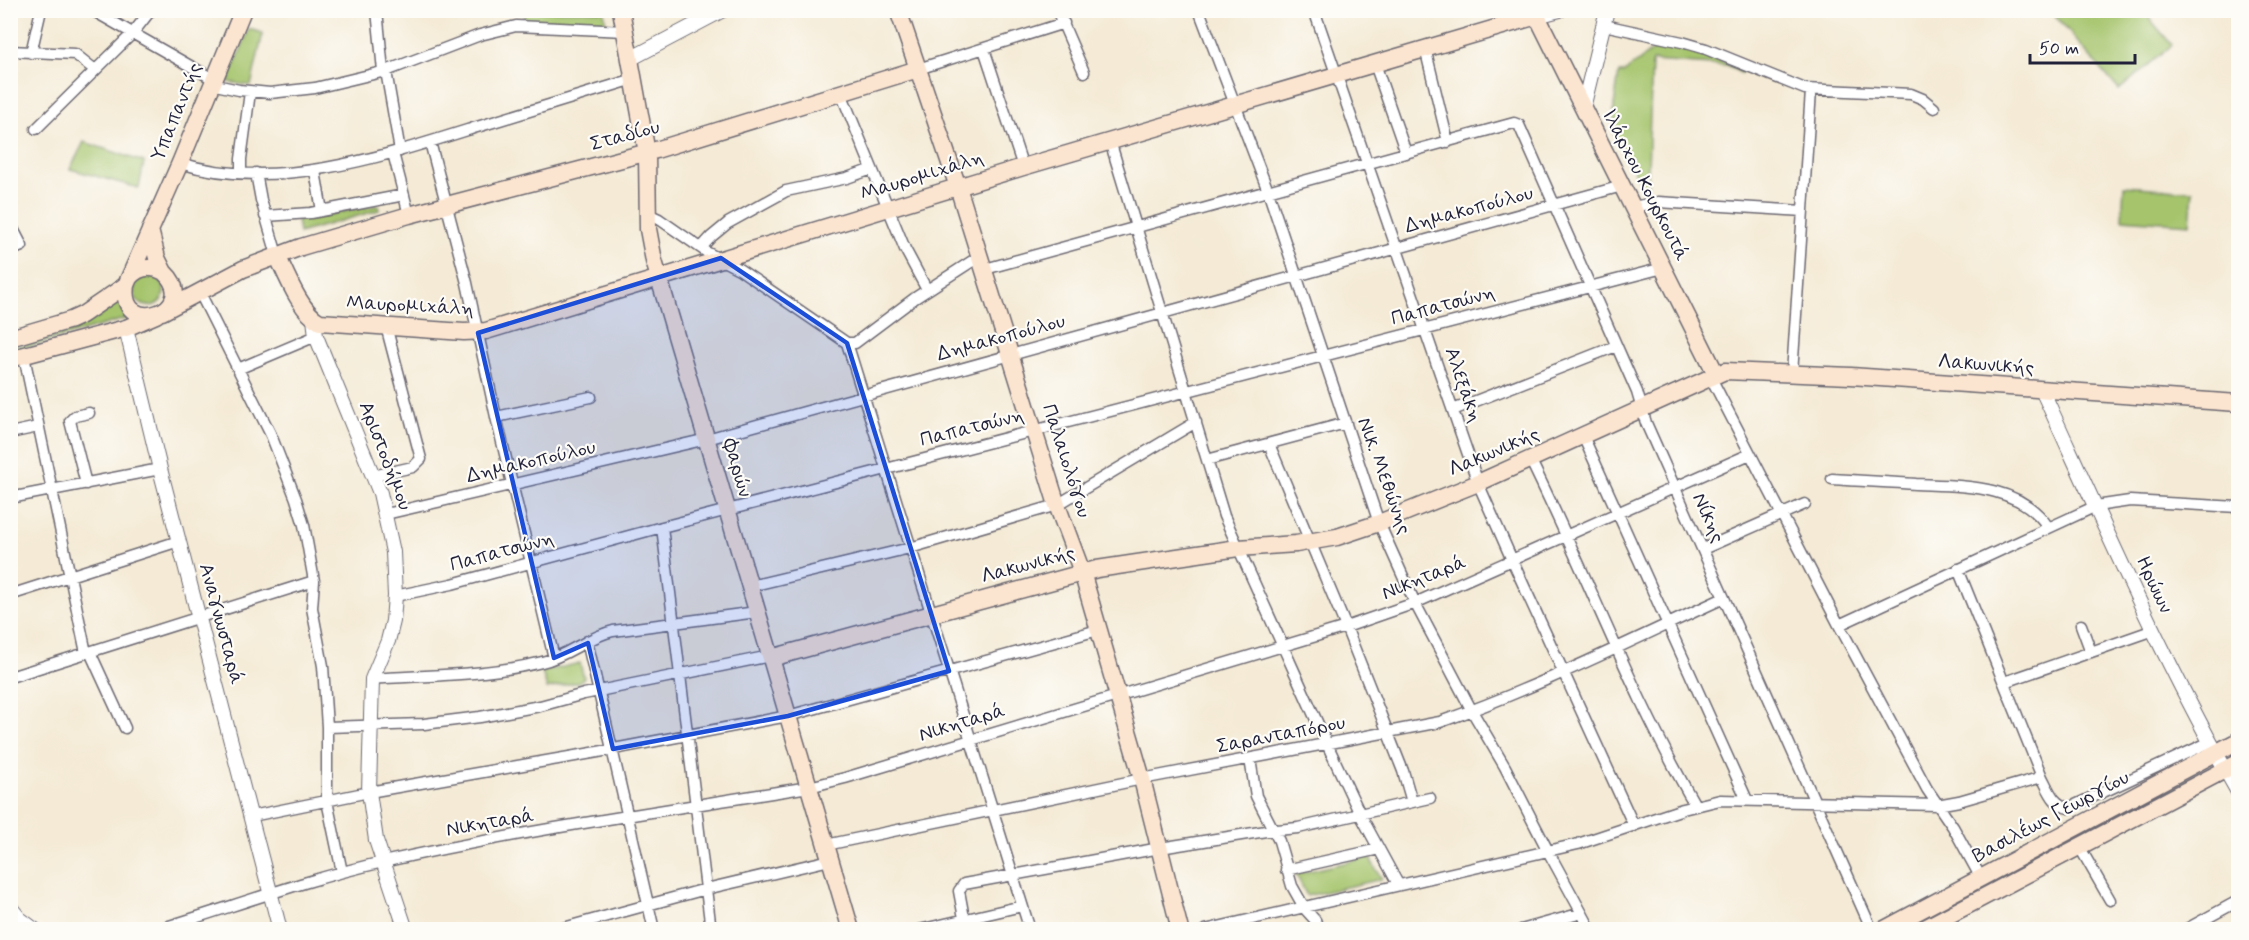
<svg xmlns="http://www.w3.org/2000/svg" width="2249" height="940" font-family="Mynerve,sans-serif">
<rect width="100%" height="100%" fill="#fdfcf7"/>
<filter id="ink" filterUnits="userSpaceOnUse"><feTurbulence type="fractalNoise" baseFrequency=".0167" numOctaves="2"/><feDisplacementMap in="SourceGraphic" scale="12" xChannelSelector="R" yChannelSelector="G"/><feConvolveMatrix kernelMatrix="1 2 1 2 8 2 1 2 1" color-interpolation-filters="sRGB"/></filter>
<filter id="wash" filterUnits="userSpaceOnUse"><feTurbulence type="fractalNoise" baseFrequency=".008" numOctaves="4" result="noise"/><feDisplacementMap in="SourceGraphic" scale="24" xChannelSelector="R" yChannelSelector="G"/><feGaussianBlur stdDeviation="1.35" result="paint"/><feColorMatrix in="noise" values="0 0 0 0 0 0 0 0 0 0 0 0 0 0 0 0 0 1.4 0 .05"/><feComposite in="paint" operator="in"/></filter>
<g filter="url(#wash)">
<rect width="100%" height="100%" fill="#f4ead5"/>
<path fill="#a5c46c" stroke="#647354" stroke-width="1.5" d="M524,11H604L606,25L525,22Z
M2051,11H2143L2172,45L2119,90Z
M249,29L263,33L251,86L228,82Z
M1662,43C1690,47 1717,58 1742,71L1741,73L1727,66L1652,61L1647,195L1614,133V105L1619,73H1623Z
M84,142L144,162L139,188L70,169Z
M2124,186L2193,191L2190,224L2122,219Z
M379,205V210L299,233L297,220Z
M134 291a15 15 0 1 1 30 0a15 15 0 1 1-30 0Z
M121,299L130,316L128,318L11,352V348L74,330L99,316Z
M580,663L584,678L578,682L547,689L542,672Z
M1369,857L1382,879L1307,896L1296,874Z"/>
</g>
<g filter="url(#ink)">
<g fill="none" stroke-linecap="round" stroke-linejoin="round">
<defs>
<path id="minor" d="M92,10L213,79
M377,10L383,71
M1057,10L1084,72
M1199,10L1268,191L1379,523L1415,603L1472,711L1505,767L1548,851L1591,930
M1314,10L1478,483L1512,560L1634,826
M1604,25L1682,42L1706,49L1805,89L1911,94L1923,99L1934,108
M1425,48L1448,142
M984,49L1023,167
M10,51L75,54L95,70
M31,53L41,10
M1375,64L1406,153
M918,69L1064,23
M386,71L400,151
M211,84L239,90L270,93L315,88L386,71L480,35L516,26L625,31
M841,93L905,249L927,290
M36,129L133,33L151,10
M1110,141L1224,516L1327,744L1360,814L1398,884
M430,142L467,283L496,417L554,658
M393,153L409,215
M180,163C275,193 385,156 477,127C529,111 582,95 634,79
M315,171L322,211
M241,173V159L250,92
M256,173L261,200L277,255
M1633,207L1658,202L1803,211
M648,214L659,219L708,253L739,269L847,343
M265,216L311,213L404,195
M10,223L22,246L10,251
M701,248L711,237L728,223L786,191L847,178L872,169
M985,269L1514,123L1519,125L1637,392L1646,423L1872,930
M200,293L271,435L296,499L304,525L314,581L312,608L323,666L327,727V801L342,872
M847,343L1030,930
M847,343H855L915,298L980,256
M24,356L86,653
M238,369L316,336
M1792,374L1811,91
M1710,376L1839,625L1927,789L1953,827L1981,878
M1453,410L1616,346
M496,417L591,397
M10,433L38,427
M1583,436L1747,800
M1269,444L1346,627L1403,771L1412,802
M1530,459C1587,574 1631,694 1695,805
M1207,460L1346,423
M373,476L413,467L421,459L386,326
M1832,479C1860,481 1888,482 1916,484C1962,486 2020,484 2048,527
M86,484L70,421L75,416L89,413
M10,498L160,469
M386,514L707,439L1622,186
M662,527L711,930
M1703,549L1805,504
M1958,569L2042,777C2049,790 2053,805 2069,808L2210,742
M750,586L910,548L1057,505L1196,422
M10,595L179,541
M395,596L452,584L662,527L1663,268
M1839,625L2096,506L2130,501L2238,507
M2081,625L2091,652
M587,641L654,930
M90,652L125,728
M10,677L314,581
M372,679C428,675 487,676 542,662C568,656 587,637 613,631L757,612
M2005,682L2154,630
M327,727L424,724L480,717L540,706L584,694L770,656
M1250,759L1256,796L1279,841L1292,886L1305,909L1315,920L1319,930
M252,816L369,792L598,752L788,716L1098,630
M826,845L1142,779L1440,722C1537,688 1630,641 1724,598
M2079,846L2110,900
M1286,870L1379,849
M964,918L959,891L964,884L1160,848L1266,831L1298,828L1430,798
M156,930C232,907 307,879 383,862C523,830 667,810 809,787L845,778L1346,627L1415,603L1750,454
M556,930L706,889L830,860
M919,930L1022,906
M1205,930L1578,844L1683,809L1720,800L1937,805L1959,801L2042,777
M1521,930L1582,913
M2185,930L2238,901"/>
<path id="tertiary" d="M1537,16L1560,10
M630,59L723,10
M1583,108L1607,10
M314,319L316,336L320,346L380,493L393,552L395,596L393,621L388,641L372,679L369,792L376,840L406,930
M126,328L160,469L280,930
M2042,390C2104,525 2164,663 2238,792
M10,907L20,919L35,930"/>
<path id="secondary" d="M621,10L647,153L648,229L654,261L851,930
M898,10L958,187L1057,505L1082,572L1142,779L1180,930
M150,230L157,258L164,272
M277,255C286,274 301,313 320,322L464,332L486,331L1023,167L1537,16L1716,374
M129,278C138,267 151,265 164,272C204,310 118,340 126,285L180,163L243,10
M162,312L243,269L301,247L409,215L656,150L918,69
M10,338L71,320L82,315L126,285
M10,359L126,328L156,315
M771,658L1097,569L1238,548L1296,544L1337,537L1379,523L1478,483L1725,371L1851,376L2238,403
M1883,930L2238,741
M1921,930L2238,763"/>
</defs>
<use href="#minor" stroke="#6c6871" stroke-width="13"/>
<use href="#tertiary" stroke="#6c6871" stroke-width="16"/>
<use href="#secondary" stroke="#6c6871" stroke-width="19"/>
<use href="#minor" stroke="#fff" stroke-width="10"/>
<use href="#tertiary" stroke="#fff" stroke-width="14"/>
<use href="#secondary" stroke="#fce5d0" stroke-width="16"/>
</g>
</g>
<path fill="#1d4ed8" fill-opacity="0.2" stroke="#1d4ed8" stroke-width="4.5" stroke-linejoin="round" d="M721,258L847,343L949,671L788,716L613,749L588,643L554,658L478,333Z"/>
<g text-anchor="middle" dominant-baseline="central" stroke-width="4.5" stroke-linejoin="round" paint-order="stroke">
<g font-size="20" fill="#22223b" stroke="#fdfcf7">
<text transform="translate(177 112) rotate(-68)">Υπαπαντής</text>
<text transform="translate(625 136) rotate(-15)">Σταδίου</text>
<text transform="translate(922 176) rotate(-17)">Μαυρομιχάλη</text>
<text transform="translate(1645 185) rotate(63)">Ιλάρχου Κουρκουτά</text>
<text transform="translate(1469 210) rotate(-15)">Δημακοπούλου</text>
<text transform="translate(410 306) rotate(3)">Μαυρομιχάλη</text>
<text transform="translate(1443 306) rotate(-15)">Παπατσώνη</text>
<text transform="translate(1001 338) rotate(-15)">Δημακοπούλου</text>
<text transform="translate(1986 365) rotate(4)">Λακωνικής</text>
<text transform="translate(1463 385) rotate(71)">Αλεξάκη</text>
<text transform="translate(972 428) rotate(-14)">Παπατσώνη</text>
<text transform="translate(1494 452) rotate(-23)">Λακωνικής</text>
<text transform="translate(385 456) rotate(69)">Αριστοδήμου</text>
<text transform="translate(1066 461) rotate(72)">Παλαιολόγου</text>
<text transform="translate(531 462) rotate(-13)">Δημακοπούλου</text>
<text transform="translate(737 468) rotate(74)">Φαρών</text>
<text transform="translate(1384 476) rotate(70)">Νικ. Μεθώνης</text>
<text transform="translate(1708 518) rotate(66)">Νίκης</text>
<text transform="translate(502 552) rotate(-15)">Παπατσώνη</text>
<text transform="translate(1028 565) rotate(-15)">Λακωνικής</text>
<text transform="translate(1424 578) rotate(-22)">Νικηταρά</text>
<text transform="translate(2154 585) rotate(65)">Ηρώων</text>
<text transform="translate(221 624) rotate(75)">Αναγνωσταρά</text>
<text transform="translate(962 723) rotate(-17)">Νικηταρά</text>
<text transform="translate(1281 735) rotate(-11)">Σαρανταπόρου</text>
<text transform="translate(2051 817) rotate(-28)">Βασιλέως Γεωργίου</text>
<text transform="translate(490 823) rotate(-10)">Νικηταρά</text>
</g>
</g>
<rect width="2249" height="940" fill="none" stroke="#fdfcf7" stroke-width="36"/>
<path d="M2030 54v9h105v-9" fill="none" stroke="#22223b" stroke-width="3"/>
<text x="2039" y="54" font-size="18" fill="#22223b" stroke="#fdfcf7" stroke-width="4.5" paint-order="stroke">50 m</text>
</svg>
